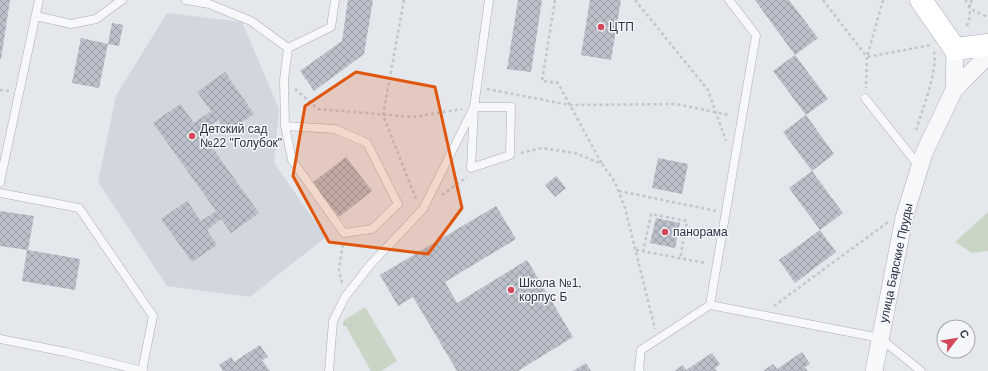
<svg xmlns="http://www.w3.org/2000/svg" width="988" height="371" font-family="Arial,sans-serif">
<defs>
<pattern id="building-cross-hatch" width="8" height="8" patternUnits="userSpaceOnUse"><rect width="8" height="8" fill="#bbc0ca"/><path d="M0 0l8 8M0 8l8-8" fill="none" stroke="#989da6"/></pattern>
</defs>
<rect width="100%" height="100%" fill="#e4e7ec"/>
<path fill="#d2d6de" d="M167,13L242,22L279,109L274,163L326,237L250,297L167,286L98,182L116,96Z"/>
<path fill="#c9d6c5" d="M988,212V251L972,253L955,242Z
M365,307L397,361L381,371H371L343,321Z"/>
<path fill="url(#building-cross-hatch)" d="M0,0H10L1,59H0Z
M348,0H373L364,54L314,91L300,71L342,41Z
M518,0H542L531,72L507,69Z
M590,0H621L611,60L581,55Z
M755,0H789L818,38L795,55Z
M112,23L123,25L119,46L108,44Z
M81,38L108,44L99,88L72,83Z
M795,55L828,99L806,115L773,71Z
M225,72L254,114L227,133L218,120L201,132L259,213L231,233L221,219L207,230L217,245L192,262L161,219L187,201L201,221L216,211L153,123L180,104L194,123L211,111L197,92Z
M806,115L834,154L812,171L783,132Z
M346,157L372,191L339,217L312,183Z
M658,158L688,164L682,194L652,188Z
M812,171L843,213L820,230L789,188Z
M556,176L566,188L555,197L545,185Z
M496,206L516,239L445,282L457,303L527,260L573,337L518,371H457L413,297L398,306L380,275Z
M0,211L34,216L28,250L80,259L75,290L22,281L27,250L0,246Z
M656,218L680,223L675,248L650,243Z
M820,230L836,252L795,283L779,260Z
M260,345L268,357L262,360L270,371H223L219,365L231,357L234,362Z
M802,352L810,364L805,367L808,371H763L773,364L777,369Z
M712,353L720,364L715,368L717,371H674L683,365L686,370Z
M586,363L591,371H573Z"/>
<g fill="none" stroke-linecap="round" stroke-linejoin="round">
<defs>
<path id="lane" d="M186,0L209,4L251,21L288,48
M36,16L71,24L96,19L122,0
M865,98L919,166
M474,107H511L510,155L471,168L474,107L489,0
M285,126L335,129L367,143L398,204L372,229L344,233L292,160L285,126L284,80L288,48L331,27L335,0
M0,182L39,0
M0,193L79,208L153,316L142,371
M710,305L756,35L729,0
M0,339L65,352L143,371
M329,371L333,321L345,297L370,265L423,209L474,107
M640,371L639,369L641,350L710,305L880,338L921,371"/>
<path id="street" d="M954,90L955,49
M874,371L904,218L924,153L954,90L988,55"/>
<path id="secondary" d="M921,0L955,49L988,45"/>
</defs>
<use href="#lane" stroke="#a9aeb7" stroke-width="9"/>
<use href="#street" stroke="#a9aeb7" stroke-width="18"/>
<use href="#secondary" stroke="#a9aeb7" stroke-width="23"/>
<path stroke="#c2c5cb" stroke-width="2.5" stroke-dasharray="3 3" stroke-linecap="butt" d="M404,0L383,115L416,199
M555,0L542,81L558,83L602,164
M635,0L708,90L726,141
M823,0L867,57L866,88
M883,0L867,57L931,45
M965,0L974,11L988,17
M967,26L970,16L969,6L972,0
M295,89L318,109L413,117L462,109
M487,89L570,105L676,104L729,115
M0,90L9,91
M916,130C922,111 938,70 934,52
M521,153L542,148L575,153L602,164L615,182L625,208L655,329
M619,191L716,211
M442,195L467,177
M636,250L706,263
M643,252L651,214L687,221L680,259
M342,283L339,270L343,243
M774,306L888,222
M343,324L353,326"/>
<use href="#lane" stroke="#f7f8fa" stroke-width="8"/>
<use href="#street" stroke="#f7f8fa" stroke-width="17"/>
<use href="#secondary" stroke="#fff" stroke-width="22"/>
</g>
<path fill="#df570f" fill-opacity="0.2" stroke="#df570f" stroke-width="3" stroke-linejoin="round" d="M356,72L435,87L462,208L428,254L329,242L293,176L305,106Z"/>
<g fill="#d1495b" stroke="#f4f6f9" stroke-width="1.5">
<circle cx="601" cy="27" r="4"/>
<circle cx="192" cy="136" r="4"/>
<circle cx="665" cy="232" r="4"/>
<circle cx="511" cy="290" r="4"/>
</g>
<g text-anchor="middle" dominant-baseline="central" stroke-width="3" stroke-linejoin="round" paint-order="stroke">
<g font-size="12" fill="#2b3445" stroke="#f4f6f9" text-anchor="start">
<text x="609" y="27">ЦТП</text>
<text x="200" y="129">Детский сад<tspan x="200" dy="14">№22 "Голубок"</tspan></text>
<text x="673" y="232">панорама</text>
<text x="519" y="283">Школа №1,<tspan x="519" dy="14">корпус Б</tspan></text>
</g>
<g font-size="12" fill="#2b3445" stroke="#f4f6f9">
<text transform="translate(896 263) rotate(-78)">улица Барские Пруды</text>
</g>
</g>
<g transform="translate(956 339) rotate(59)"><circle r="19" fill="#f4f6f9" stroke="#a4a8b1"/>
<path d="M0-3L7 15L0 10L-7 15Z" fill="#d1495b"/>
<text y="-6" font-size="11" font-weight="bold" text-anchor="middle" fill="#2b3445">С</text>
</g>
</svg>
